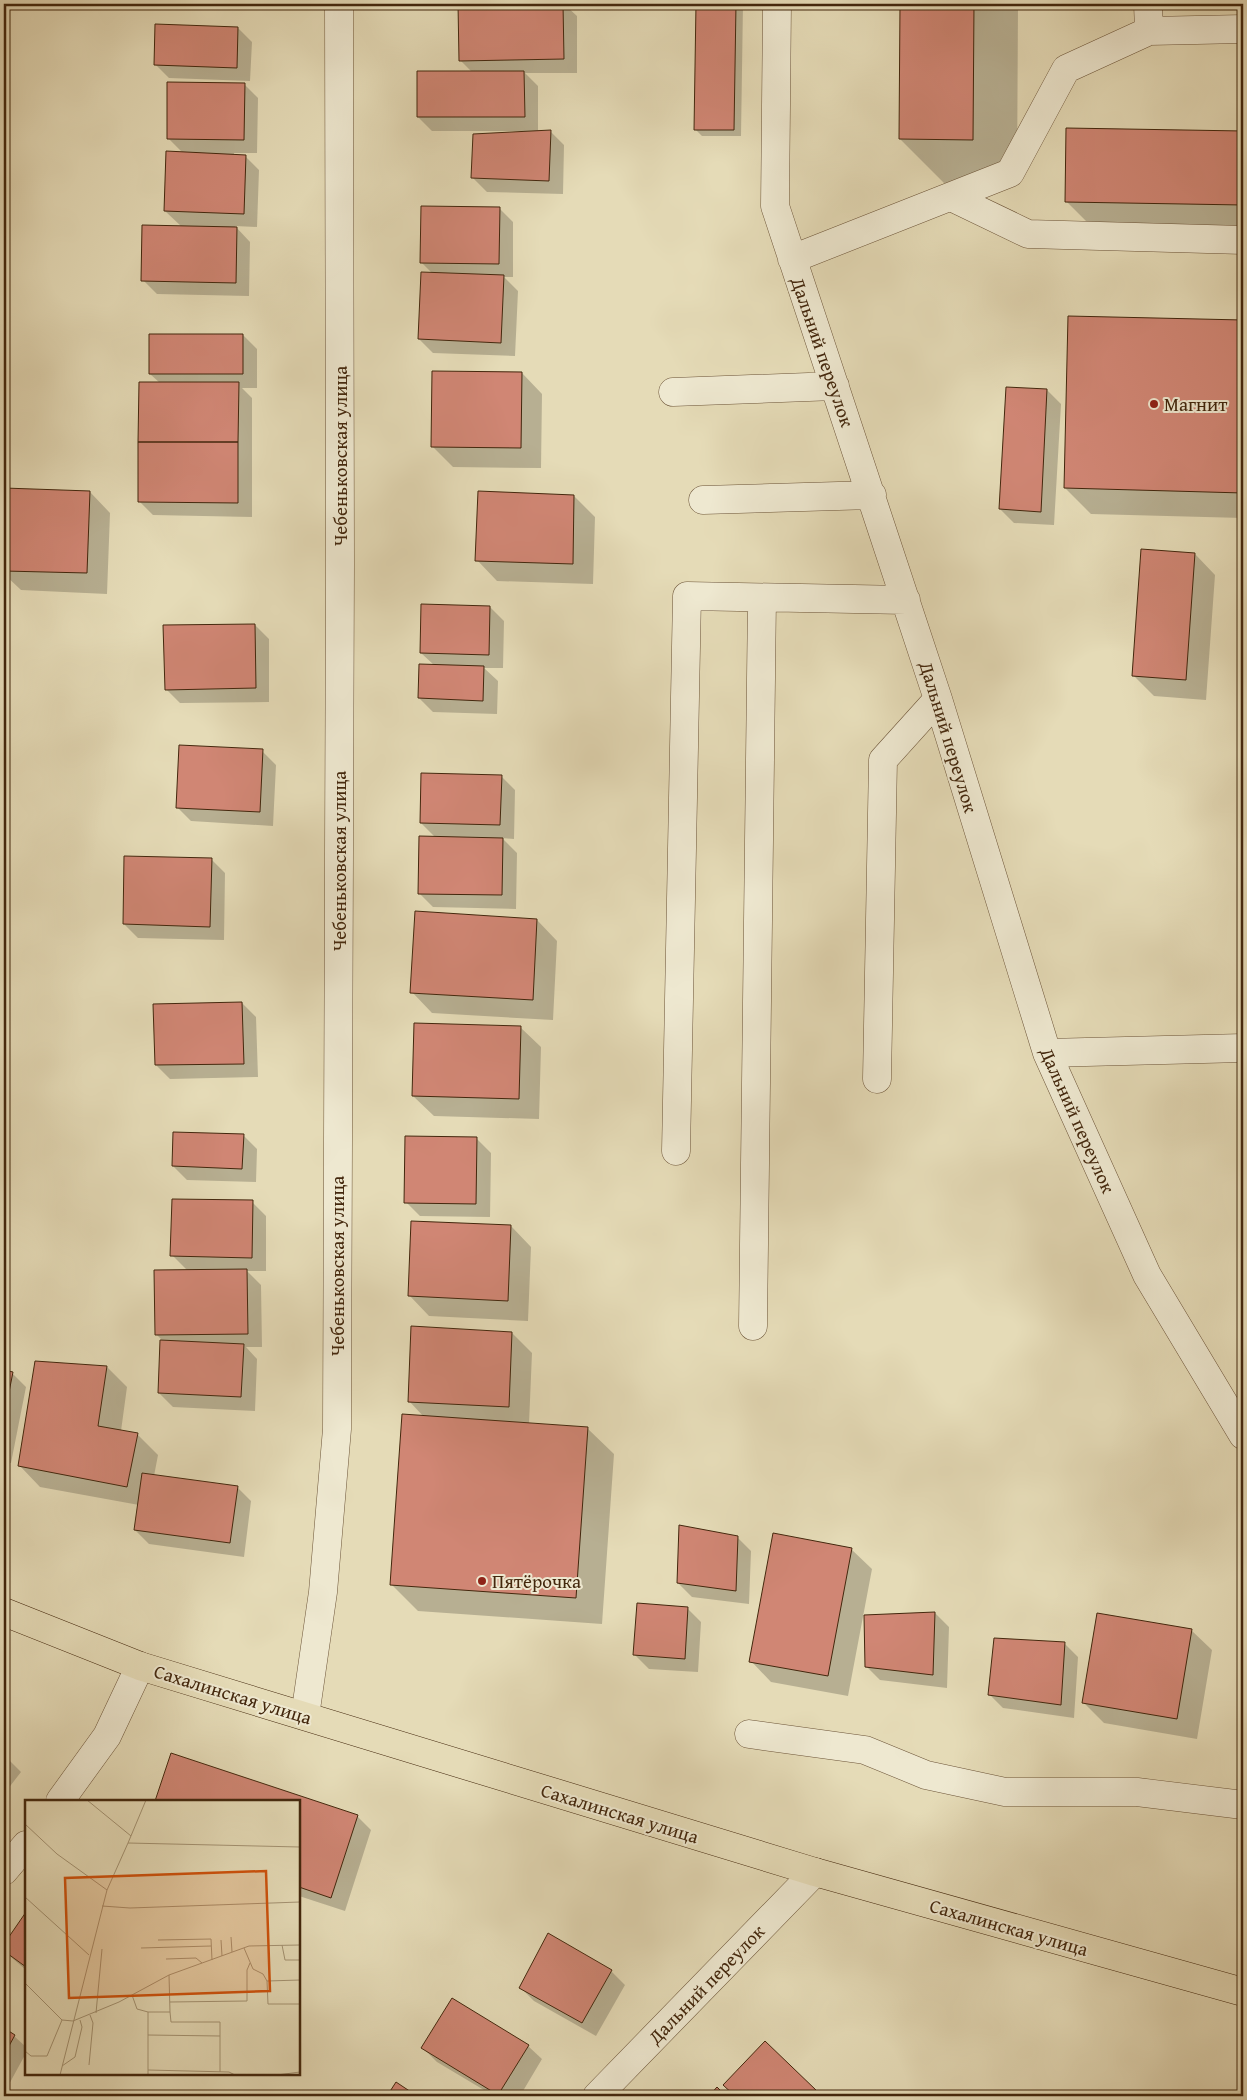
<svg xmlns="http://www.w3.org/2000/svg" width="1247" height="2100" font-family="'Gentium Book Plus',serif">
<rect width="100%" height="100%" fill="#e5dbb7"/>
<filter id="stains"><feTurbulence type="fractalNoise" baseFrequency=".004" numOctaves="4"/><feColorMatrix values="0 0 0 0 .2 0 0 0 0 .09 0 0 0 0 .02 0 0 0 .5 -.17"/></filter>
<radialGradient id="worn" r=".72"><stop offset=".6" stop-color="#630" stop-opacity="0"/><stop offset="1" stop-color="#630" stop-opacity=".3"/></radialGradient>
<path fill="#0003" d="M437,4H564L577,16V73H525L538,86V132L550,131L564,145L563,194L487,192L473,178L520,131H432L418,117L472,72L460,60V8L442,9Z
M697,4H743L741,136H702L695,129Z
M901,4H1018L1017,183H944L900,139Z
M238,28L252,42L250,81L169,78L155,64Z
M244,84L258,98L257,153H234V155L245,156L259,170L257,227L235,226L250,242L249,296L157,294L143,280L182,227L165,211L183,153L168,138Z
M1067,129L1243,132V239L1102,237L1066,201Z
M499,208L513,222V277H504L518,291L515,356L433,353L419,339L433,274L421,262Z
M1069,317L1243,321V518L1091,514L1065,488Z
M243,335L257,349V388H242L252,398V517L153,515L139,501L160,383L150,374Z
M522,373L542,394L541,468L453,467L433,447Z
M1047,390L1061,404L1054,525L1014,523L1000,509Z
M4,489L90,492L110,513L107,594L21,590L4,574Z
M574,496L595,517L593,584L497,581L477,560Z
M1195,554L1215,575L1206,700L1154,696L1133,675Z
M490,607L504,621L503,668H484L498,681L497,714L433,712L419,698L434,665L421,653Z
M255,625L269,639V702L180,703L166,689Z
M262,751L276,765L273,826L191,821L177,807Z
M501,776L515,790L514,839L502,838L517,853L516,909L433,907L419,893L436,838L421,823Z
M211,859L225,873L224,940L138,938L124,924Z
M537,920L557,941L553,1020L432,1013L412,992Z
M242,1003L256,1017L258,1077L170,1079L156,1065Z
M520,1027L541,1047L539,1119L434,1116L413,1096Z
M243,1135L257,1149L256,1182L187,1180L173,1166Z
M477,1139L491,1153L490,1217L420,1216L406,1202Z
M252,1202L266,1216V1271H247L261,1285L262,1347H246L257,1359L255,1411L173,1407L159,1393L161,1339L156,1334L188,1271L172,1255Z
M511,1226L531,1247L528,1321L429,1316L409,1295Z
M512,1333L532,1353L529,1424L587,1428L614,1454L602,1624L418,1611L392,1585L424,1417L409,1401Z
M107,1367L127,1387L121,1431L138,1435L158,1455L154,1476L237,1487L251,1501L244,1557L149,1544L135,1530L139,1505L40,1487L20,1466Z
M4,1372L12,1373L26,1387L11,1463L4,1462Z
M737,1537L751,1551L749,1604L692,1597L678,1583Z
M851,1549L872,1569L848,1696L771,1682L751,1661Z
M687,1608L701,1622L698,1672L649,1669L635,1655Z
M935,1613L949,1627L947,1688L880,1680L866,1666Z
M1191,1630L1212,1650L1197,1739L1104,1723L1084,1703Z
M1064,1643L1078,1657L1074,1718L1003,1708L989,1694Z
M172,1754L357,1816L371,1830L345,1911L299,1896V1801H156Z
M4,1755L21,1772L4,1794Z
M26,1914V1970L4,1951V1946Z
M611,1971L625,1985L596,2036L534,2001L520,1987Z
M4,2029L14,2036L26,2047V2053L7,2088L4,2086Z
M765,2042L821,2096H736L725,2084Z
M528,2046L542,2059L520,2096H494L437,2062L423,2048Z"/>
<path fill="#d08674" stroke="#43270d" d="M458,4H563L564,59L459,61Z
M696,4H736L734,130H694Z
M900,4H974L973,140L899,139Z
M155,24L238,27L237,68L154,65Z
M417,71H524L525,117H417Z
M167,82L245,83L244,140L167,139Z
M1066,128L1243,131V205L1065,202Z
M551,130L549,181L471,178L473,134Z
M166,151L246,155L244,214L164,211Z
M421,206L500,207L499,264L420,263Z
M142,225L237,227L236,283L141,281Z
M421,272L504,275L501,343L418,339Z
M1068,316L1243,320V493L1064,488Z
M149,334H243V374H149Z
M432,371L522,372L521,448L431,447Z
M139,382H239L238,442H138Z
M1006,387L1047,389L1041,512L999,509Z
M138,442H238V503L138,502Z
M4,488L90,491L87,573L4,571Z
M478,491L574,495L573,564L475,561Z
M1141,549L1195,553L1186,680L1132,676Z
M421,604L490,606L489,655L420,653Z
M255,624L256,688L165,690L163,625Z
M419,664L484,666L483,701L418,698Z
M179,745L263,749L260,812L176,808Z
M421,773L502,775L500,825L420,823Z
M419,836L503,838L502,895L418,894Z
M124,856L212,858L210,927L123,924Z
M415,911L537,919L533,1000L410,993Z
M242,1002L244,1064L155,1065L153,1004Z
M414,1023L521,1026L519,1099L412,1096Z
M173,1132L244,1134L242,1169L172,1166Z
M405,1136L477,1137L476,1204L404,1203Z
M172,1199L253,1200L252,1258L170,1256Z
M411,1221L511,1225L508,1301L408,1296Z
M247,1269L248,1334L155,1335L154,1270Z
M411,1326L512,1332L509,1407L408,1402Z
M160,1340L244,1344L241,1397L158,1393Z
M35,1361L107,1366L98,1426L138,1433L127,1487L18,1466Z
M4,1370L13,1372L4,1417Z
M402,1414L588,1427L576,1598L390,1585Z
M142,1473L238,1486L230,1543L134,1530Z
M679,1525L738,1536L736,1591L677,1583Z
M773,1533L852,1548L828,1676L749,1662Z
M637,1603L688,1607L685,1659L633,1655Z
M935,1612L933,1675L865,1667L864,1615Z
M1097,1613L1192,1629L1177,1719L1082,1703Z
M994,1638L1065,1642L1061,1705L988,1695Z
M171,1753L358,1815L331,1898L299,1887V1801H155Z
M26,1912V1967L4,1951V1944Z
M548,1933L612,1970L582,2023L519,1988Z
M452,1998L529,2045L498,2095L421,2048Z
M4,2028L15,2035L4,2055Z
M765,2041L817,2091L812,2096H735L723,2085Z
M396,2082L417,2096H387Z
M717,2087L726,2096H709Z"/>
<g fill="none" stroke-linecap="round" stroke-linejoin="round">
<defs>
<path id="minor" d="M777,4L775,206L938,699L1047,1053L1147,1275L1243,1435
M1148,4L1149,31
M951,197L1028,234L1243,240
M792,259L1010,173L1066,69L1149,31L1243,29
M673,392L835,386
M703,500L872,495
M1047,1053L1243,1048
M877,1079L883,760L938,699
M676,1151L687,596L906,600
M753,1326L762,598
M305,1716L323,1592L337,1429L340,564L339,4
M749,1734L865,1750L926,1775L1005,1792H1137L1243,1805
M60,1801L107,1736L140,1666
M4,1871L26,1845
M597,2096L815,1872"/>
<path id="major" d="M4,1612L140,1666L815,1872L1243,1992"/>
</defs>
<use href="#minor" stroke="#6c5438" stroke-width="29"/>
<use href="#major" stroke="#43270d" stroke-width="29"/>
<use href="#minor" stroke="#eee8d0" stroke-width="28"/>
<use href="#major" stroke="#e5dbb7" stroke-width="28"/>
</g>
<g fill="#8f2418" stroke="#eee8d0" stroke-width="2">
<circle cx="1154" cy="404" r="5"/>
<circle cx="482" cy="1581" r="5"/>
</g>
<g text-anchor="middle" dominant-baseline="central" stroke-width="4" stroke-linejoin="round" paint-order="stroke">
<g font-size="19" fill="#43270d" stroke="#eee8d0">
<text transform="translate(823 352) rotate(71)">Дальний переулок</text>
<text transform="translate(340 456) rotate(-90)">Чебеньковская улица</text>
<text transform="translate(949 737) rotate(73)">Дальний переулок</text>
<text transform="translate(339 861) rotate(-90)">Чебеньковская улица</text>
<text transform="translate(1078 1120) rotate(66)">Дальний переулок</text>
<text transform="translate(337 1266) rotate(-90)">Чебеньковская улица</text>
<text transform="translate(233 1694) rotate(17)">Сахалинская улица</text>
<text transform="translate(620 1813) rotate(17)">Сахалинская улица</text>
<text transform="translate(1009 1927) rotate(16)">Сахалинская улица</text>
<text transform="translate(706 1984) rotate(-46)">Дальний переулок</text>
</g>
<g font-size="19" fill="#43270d" stroke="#eee8d0" text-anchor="start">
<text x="1164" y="404">Магнит</text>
<text x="492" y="1581">Пятёрочка</text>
</g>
</g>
<g transform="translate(25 1800)">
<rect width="275" height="275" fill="#e5dbb7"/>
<path fill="none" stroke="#a49373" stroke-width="1" d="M62,0L106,36M0,24L32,54L82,90M103,43L121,0M0,97L64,155M77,106L105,108L275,102M206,137L207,152M133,140L186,139L187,160M196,140L197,156M257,145L260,160H275M116,148L186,146M219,148L228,169L238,174L242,181L243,204H275M141,159L171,158L177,163M242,181L275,180M0,183L37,220L48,221L94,202L144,175L224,146L275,145M107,195L112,209L123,212V270M145,202L222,201V170L225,163M123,212H145L144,175M145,212L146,222H195V272M71,213L77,149M123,235L195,236M0,251L6,256H22L37,220M64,265L68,223L65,215M37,266L50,257L57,227L55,220M35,275L82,90L103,43L275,47M123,275V270L204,272L210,275M252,275L275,272"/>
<path fill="#cf520c" fill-opacity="0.15" stroke="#cf520c" stroke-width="2.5" d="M241,71L245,191L44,198L40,78Z"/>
<rect width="275" height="275" fill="none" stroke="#43270d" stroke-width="2.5"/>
</g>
<rect width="1247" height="2100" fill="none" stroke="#e5dbb7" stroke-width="20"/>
<rect x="5" y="5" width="1237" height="2090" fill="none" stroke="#43270d" stroke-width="2.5"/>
<rect x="10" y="10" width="1227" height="2080" fill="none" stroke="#43270d"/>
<rect width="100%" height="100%" filter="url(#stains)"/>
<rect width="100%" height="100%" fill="url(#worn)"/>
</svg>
